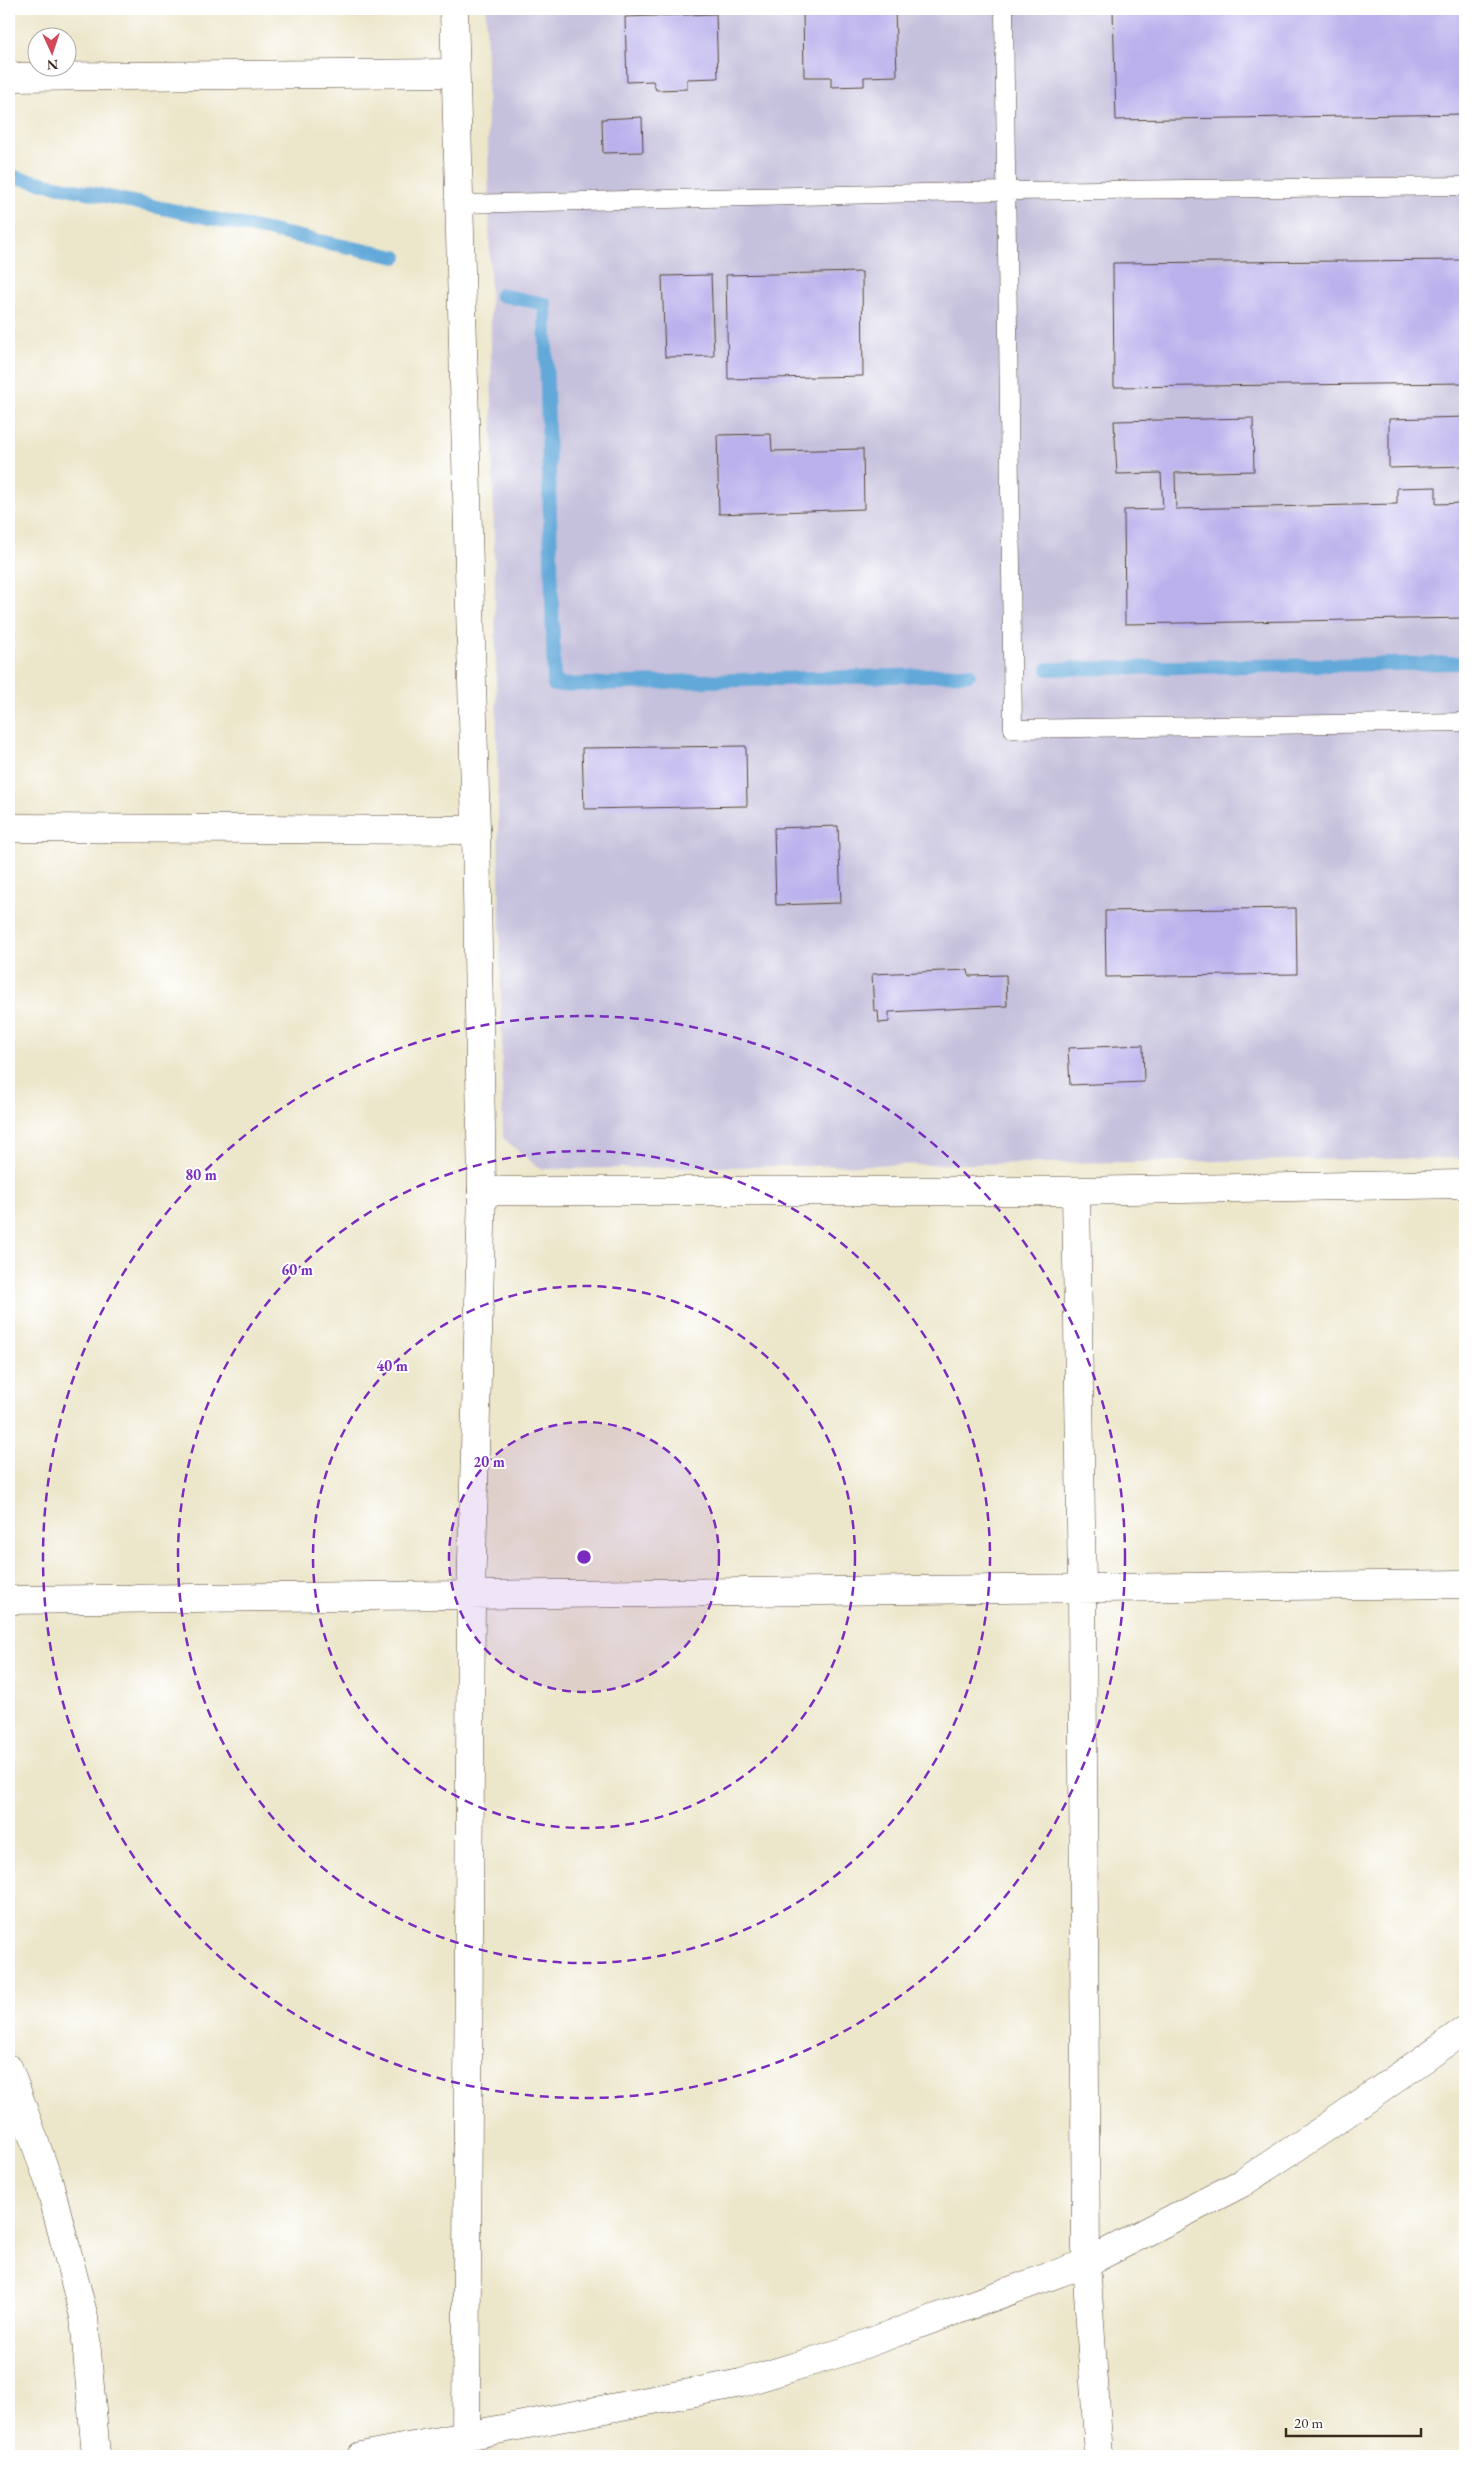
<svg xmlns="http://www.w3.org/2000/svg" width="1474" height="2465" font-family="'EB Garamond',serif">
<rect width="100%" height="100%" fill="#fff"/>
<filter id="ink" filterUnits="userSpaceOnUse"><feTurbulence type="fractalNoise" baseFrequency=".02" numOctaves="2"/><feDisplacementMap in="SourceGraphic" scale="10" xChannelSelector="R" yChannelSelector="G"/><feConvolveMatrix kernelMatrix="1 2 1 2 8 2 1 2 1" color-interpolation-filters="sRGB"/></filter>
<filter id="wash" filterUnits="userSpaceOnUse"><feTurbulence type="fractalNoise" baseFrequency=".0096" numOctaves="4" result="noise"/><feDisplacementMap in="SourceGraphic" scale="20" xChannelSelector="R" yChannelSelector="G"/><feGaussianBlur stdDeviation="1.12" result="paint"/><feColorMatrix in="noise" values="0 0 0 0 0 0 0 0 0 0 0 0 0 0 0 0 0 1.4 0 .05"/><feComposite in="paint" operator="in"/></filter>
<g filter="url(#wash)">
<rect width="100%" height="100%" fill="#ece6ca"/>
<path fill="#c5c0db" d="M486,9H1465V1158L540,1169L503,1138Z"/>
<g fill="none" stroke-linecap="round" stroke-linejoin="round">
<path stroke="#62a9d9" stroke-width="14" d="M9,176L396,257
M501,295L545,304L554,685L969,674
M1048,669L1465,663"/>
</g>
<g id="blocks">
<path fill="#bab0ec" d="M803,9H895L897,76L864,77V86L831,87V77H804Z
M1113,9H1465V114L1116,120Z
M716,14L718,78L687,79V89L656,90L653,81L627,82L625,17Z
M642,117L643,152L603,153L602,119Z
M1465,260V383L1114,387L1113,263Z
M862,272L863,376L728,379L726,275Z
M711,275L714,356L665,357L662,276Z
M1465,417V466L1389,468V419Z
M1253,418L1254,471L1175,473L1176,509L1397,504V488L1436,487V504L1465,503V618L1125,624L1124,510L1163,509L1161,473L1117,474L1114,421Z
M771,434L772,451L863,449L864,509L719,514L717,435Z
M746,746L747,806L584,809L582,748Z
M838,826L841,903L776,905L774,828Z
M1296,908L1297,974L1106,977L1105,911Z
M968,970L969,976L1006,975L1007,1006L889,1012V1022L879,1023L878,1011H874L872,974Z
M1143,1045L1144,1082L1070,1085L1068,1048Z"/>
</g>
</g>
<g filter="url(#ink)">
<use href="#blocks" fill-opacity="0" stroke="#564638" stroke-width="1"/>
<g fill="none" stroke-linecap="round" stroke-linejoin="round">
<defs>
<path id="service" d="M1004,9L1013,729L1465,722
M459,204L1007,191L1465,186"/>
<path id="minor" d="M9,77L455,73
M9,828L476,830
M1076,1191L1082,1589L1086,2263L1099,2456
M9,1600L1465,1584
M9,2069L49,2182L84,2317L96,2456
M466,2437L471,1596L482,1191H1076L1465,1184
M361,2456L741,2383L843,2352L1086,2263L1242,2183L1324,2129L1465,2030"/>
<path id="tertiary" d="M454,9L476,830L482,1191"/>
</defs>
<use href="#service" stroke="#564638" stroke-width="19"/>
<use href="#minor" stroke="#564638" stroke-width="29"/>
<use href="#tertiary" stroke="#564638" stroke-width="29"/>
<use href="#service" stroke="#fff" stroke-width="18"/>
<use href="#minor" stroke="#fff" stroke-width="28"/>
<use href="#tertiary" stroke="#fff" stroke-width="28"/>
</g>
</g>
<circle cx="584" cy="1557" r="135" fill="#7b2cbf" fill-opacity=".12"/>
<g fill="none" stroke="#7b2cbf" stroke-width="2.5" stroke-dasharray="9 6">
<circle cx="584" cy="1557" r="135"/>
<circle cx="584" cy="1557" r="271"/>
<circle cx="584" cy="1557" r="406"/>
<circle cx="584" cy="1557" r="541"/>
</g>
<circle cx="584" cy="1557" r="8" fill="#7b2cbf" stroke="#fff" stroke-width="2.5"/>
<g font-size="15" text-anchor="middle" font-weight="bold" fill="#7b2cbf" stroke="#fff" stroke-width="4" stroke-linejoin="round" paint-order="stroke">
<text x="201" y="1180">80 m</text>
<text x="297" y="1275">60 m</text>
<text x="392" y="1371">40 m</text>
<text x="489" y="1467">20 m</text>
</g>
<rect width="1474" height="2465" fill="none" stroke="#fff" stroke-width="30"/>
<g transform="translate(52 52) rotate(177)"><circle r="24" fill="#ffffff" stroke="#b1aaa5"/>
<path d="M0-4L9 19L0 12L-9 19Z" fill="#d1495b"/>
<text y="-8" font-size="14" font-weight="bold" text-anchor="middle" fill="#3b2a1e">N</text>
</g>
<path d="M1286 2428v8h135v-8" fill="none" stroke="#3b2a1e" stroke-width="2.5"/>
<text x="1294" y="2428" font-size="15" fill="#3b2a1e" stroke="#ffffff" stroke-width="4" paint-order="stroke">20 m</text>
</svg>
